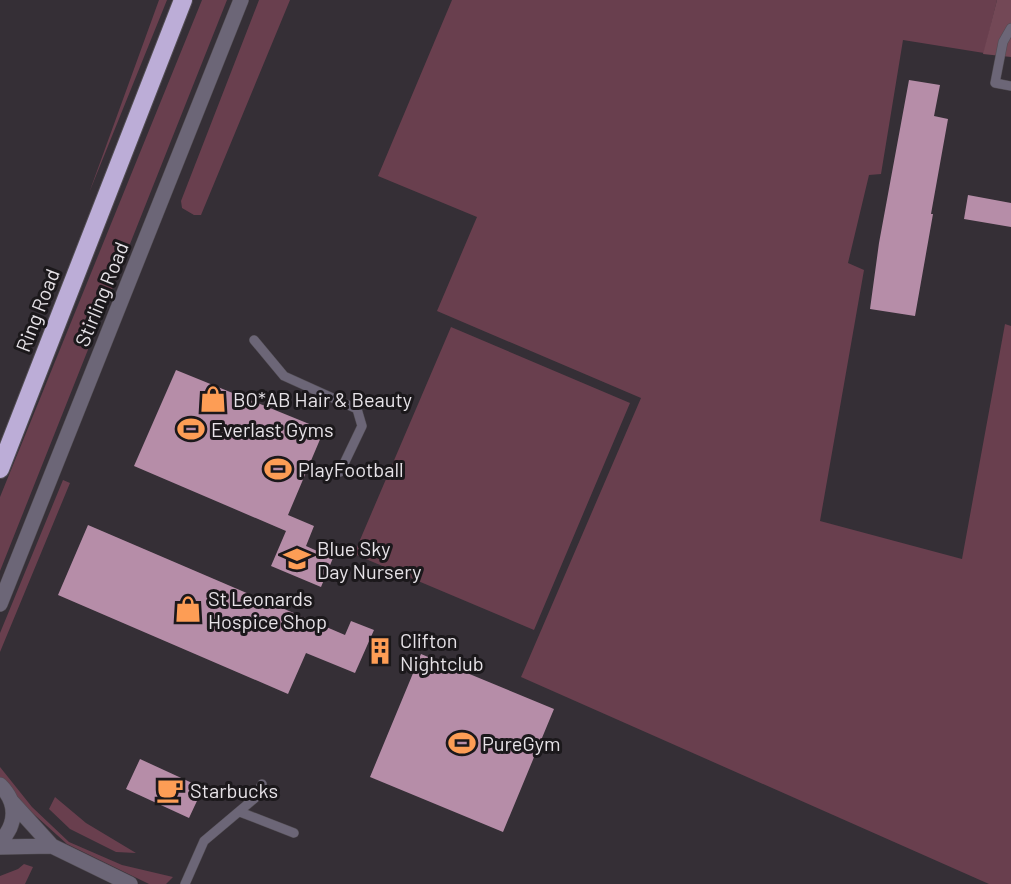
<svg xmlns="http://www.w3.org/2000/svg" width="1011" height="884" font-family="Barlow,sans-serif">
<rect width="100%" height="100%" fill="#352f36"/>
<path fill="#693f4e" d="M159,0H167L89,193Z
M202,0H227L0,571V497Z
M259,0H290L201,215H194L182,208L181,201Z
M452,0H997L984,53L903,40L881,174L869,175L848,263L864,270L820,521L962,559L1005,324L1011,326V884H989L521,677L641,398L437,311L477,217L378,176Z
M451,327L630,403L534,630L354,554Z
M63,480L70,483L0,652V633Z
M0,767L32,807L69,842L122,865L173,877L166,884H149L67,844L27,808L0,778Z
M55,797L86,823L136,853L116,852L70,829L49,809Z
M24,864L33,867L25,884H0V876L18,869Z"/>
<path fill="#734856" d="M997,0H1011V57L983,54Z"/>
<path fill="#b68da8" d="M909,80L940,85L934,116L948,119L931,214H933L915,316L870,309L879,243Z
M968,195L1011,203V227L964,219Z
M176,370L324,430L288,515L314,526L306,546L333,558L321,587L271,566L286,531L134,466Z
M88,525L345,635L351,621L374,630L355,673L306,653L288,694L58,595Z
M421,654L554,709L503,832L370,777Z
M140,759L203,788L189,818L126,789Z"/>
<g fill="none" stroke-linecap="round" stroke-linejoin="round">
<defs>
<path id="lane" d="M1011,28L1003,42L995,83L1011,86
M254,340L284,376L357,409L362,426L340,472
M240,812L294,833
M185,884L204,841L255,798L262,784"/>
<path id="street" d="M0,604L241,0
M0,785C18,803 17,824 0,842
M12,802L52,846
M0,847L52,846L130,884"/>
<path id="highway" d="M0,469L183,0"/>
</defs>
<use href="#lane" stroke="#514c52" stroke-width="10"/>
<use href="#street" stroke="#514c52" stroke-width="16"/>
<use href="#highway" stroke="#514c52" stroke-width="20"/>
<use href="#lane" stroke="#6c6677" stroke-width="9"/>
<use href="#street" stroke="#6c6677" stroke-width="15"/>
<use href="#highway" stroke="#bcadd7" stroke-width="18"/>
</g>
<defs>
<symbol id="shop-bare" viewBox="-9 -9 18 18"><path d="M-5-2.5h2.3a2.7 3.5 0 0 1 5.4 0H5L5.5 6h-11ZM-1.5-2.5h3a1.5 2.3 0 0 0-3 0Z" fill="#fd9d55" stroke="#1b181b" stroke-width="2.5" paint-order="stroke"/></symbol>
<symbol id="stadium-bare" viewBox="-9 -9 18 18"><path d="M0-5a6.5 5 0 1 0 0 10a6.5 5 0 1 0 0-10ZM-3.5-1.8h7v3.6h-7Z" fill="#fd9d55" stroke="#1b181b" stroke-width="2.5" paint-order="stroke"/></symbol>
<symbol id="school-bare" viewBox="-9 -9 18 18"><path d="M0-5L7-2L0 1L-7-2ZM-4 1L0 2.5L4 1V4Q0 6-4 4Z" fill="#fd9d55" stroke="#1b181b" stroke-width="2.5" paint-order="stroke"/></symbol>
<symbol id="building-bare" viewBox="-9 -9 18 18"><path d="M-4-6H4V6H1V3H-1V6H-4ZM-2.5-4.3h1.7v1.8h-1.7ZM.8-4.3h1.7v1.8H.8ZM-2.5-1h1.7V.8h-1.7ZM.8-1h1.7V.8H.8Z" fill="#fd9d55" stroke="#1b181b" stroke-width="2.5" paint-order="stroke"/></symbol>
<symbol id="cafe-bare" viewBox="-9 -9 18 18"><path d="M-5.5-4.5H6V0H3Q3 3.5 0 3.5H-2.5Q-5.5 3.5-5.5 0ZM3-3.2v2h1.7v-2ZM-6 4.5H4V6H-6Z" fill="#fd9d55" stroke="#1b181b" stroke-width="2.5" paint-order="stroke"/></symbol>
</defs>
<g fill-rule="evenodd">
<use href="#shop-bare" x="194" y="380" width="38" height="38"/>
<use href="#stadium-bare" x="172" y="410" width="38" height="38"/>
<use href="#stadium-bare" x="259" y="450" width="38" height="38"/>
<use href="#school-bare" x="278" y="540" width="38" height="38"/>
<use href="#shop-bare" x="169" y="590" width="38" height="38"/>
<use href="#building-bare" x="361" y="632" width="38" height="38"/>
<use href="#stadium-bare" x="443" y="724" width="38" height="38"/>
<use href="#cafe-bare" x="151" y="771" width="38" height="38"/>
</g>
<g text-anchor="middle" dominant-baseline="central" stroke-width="6" stroke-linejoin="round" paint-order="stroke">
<g font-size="20" fill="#e7e3e8" stroke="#1b181b">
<text transform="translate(101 294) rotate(-68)">Stirling Road</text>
<text transform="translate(37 310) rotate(-69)">Ring Road</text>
</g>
<g font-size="20" fill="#e7e3e8" stroke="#1b181b" text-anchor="start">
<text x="233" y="399">BO*AB Hair &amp; Beauty</text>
<text x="211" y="429">Everlast Gyms</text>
<text x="298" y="469">PlayFootball</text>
<text x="317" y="548">Blue Sky<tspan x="317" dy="23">Day Nursery</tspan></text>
<text x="208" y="598">St Leonards<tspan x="208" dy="23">Hospice Shop</tspan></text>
<text x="400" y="640">Clifton<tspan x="400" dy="23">Nightclub</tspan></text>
<text x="482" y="743">PureGym</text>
<text x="190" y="790">Starbucks</text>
</g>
</g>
</svg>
